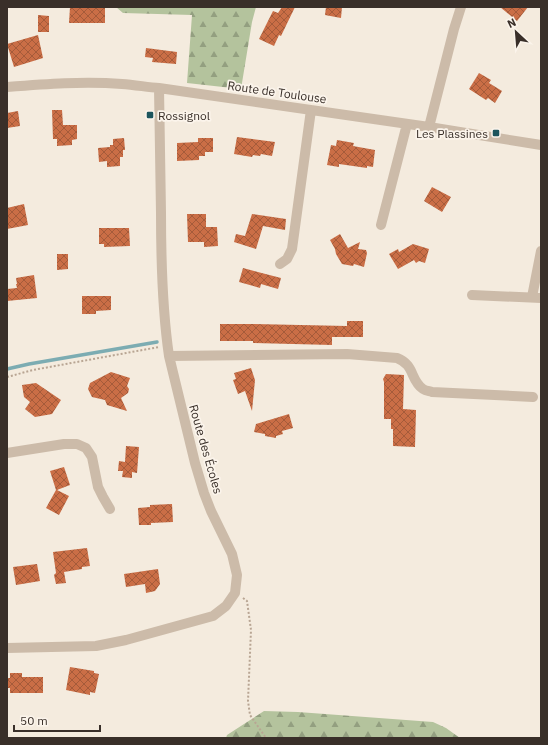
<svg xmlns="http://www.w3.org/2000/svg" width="548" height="745" font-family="'IBM Plex Sans',sans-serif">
<defs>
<pattern id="forest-firs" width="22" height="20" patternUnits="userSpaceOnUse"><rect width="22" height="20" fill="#b4c39d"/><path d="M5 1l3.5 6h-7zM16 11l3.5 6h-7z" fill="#939f80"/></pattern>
<pattern id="building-cross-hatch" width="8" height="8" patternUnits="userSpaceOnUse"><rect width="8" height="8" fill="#ca6e46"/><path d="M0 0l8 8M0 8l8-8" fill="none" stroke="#a55b3a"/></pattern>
</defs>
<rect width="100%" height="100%" fill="#f4ebde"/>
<path fill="url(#forest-firs)" d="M116,7H256L252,22L241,89L187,83L192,15L123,13Z
M264,711L298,712L433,722L446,728L460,738H226L227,735Z"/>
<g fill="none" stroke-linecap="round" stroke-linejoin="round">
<path stroke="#7cacb2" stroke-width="3.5" d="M7,369L29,364L157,342"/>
</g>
<path fill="url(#building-cross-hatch)" d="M70,7H105V23H69Z
M282,7H295L281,36L279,35L274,46L259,39L273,11L278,13Z
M326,7H342L341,18L325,15Z
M500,7H528L517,21Z
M38,15L49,16V32H38Z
M38,35L43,58L14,67L7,44Z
M146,48L177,52L176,64L152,62L153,58L145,57Z
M479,73L491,80L489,83L502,91L495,103L488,98L486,100L469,89Z
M52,110H62L63,125H77V139L72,140V145L57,146V139H53Z
M18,111L20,126L7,128V113Z
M237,137L275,142L272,156L261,154L260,156L253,155L252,157L234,154Z
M124,138L125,150H123V157H120V166L107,167V161L99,162L98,148L110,147V145H113V139Z
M198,138H213V152H205V156H199V160L177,161V143L198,142Z
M337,140L354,143L353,146L375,150L373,167L367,166V168L339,164V167L327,165L331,145L336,146Z
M432,187L451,197L442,212L424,201Z
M24,204L28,225L7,229V208Z
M187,214H206V227H217L218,246L204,247V242H188Z
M252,214L286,219L285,230L263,226L256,249L234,242L236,234L245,236Z
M99,228H129L130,246L104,247V244H99Z
M340,234L348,248L360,242L358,249L366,250L367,253L364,267L354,264L353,266L342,264L336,254L335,249L330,240Z
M413,244L429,249L425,263L419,261L416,263L414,260L398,269L389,254L398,249L399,252Z
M57,254H68V269L57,270Z
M243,268L281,278L278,289L261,284L260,288L239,282Z
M34,275L37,298L7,301V289L17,288L16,284H17L16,278Z
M82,296H111V310L96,311V314H82Z
M347,321H363V337H332V345L253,343V341H220V324H254L347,326Z
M251,368L255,380L252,411L245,391L238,394L233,380L236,379L234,373Z
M111,372L130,378L127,386L129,389L128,393L121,398L127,411L107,405L105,400L92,397L88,389L90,383Z
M386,374L404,375L403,409L416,410L415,447L393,446V429H391V419H384V382L383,379Z
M36,383L61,400L52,414L35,417L25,409L30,402L24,397L22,385Z
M289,414L293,428L282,431L283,434L276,436V438L265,436V434L254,432L256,424Z
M126,446L139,447L137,473L132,472V478L122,477L123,471H118L119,461L125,462Z
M64,467L70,485L57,490L69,496L59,515L46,508L56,490L50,471Z
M172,504L173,522L151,523V525H139L138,508L150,507V505Z
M87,548L90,566L82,567V569L64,572L66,583L56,584L54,575L56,573L53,552Z
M37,564L40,581L16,585L13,567Z
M158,569L160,584L155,591L146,593L145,584L126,587L124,574Z
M70,667L94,671V673L99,674L95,693L90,692V695L66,690Z
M10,673H22V677H43V693H10V688H7V678H10Z"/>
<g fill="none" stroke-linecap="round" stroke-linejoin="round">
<path stroke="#b8a593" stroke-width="2" stroke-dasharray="2 2" stroke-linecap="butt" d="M7,377L33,370L159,347
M243,598L247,601L251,630L248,701L250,715L266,738"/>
<path stroke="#ccbba9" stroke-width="10" d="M7,87C45,84 84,81 122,84C135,85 147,87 159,88L429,127L541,145
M429,127L454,29L461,7
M381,225L407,124
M280,264L287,259L292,249L311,110
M472,295L541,298
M532,297L541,251
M169,356L347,354L397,358C415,365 410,380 423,389C426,391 429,391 432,392L533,397
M7,453L64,444H77L86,448L92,457L98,487L103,497L110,509
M7,648L96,646L126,640L213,616L226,606L235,593L237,575L232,554L211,511L204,493L195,463L169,356C162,308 161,261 161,213C160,172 160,130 159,88"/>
</g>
<g fill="#1d555d" stroke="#fbf4eb" stroke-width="1.5">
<rect x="146" y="111" width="8" height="8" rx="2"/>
<rect x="492" y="129" width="8" height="8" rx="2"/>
</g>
<g text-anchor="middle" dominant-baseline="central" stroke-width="3.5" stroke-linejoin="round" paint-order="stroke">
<g font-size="12" fill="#392f29" stroke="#fbf4eb">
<text transform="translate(277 92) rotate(8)">Route de Toulouse</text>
<text transform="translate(206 449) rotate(74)">Route des Écoles</text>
</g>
<g font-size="12" fill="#392f29" stroke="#fbf4eb" text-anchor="start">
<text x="158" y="115">Rossignol</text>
<text x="488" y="133" text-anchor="end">Les Plassines</text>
</g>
</g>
<rect width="548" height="745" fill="none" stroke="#392f29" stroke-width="16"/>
<g transform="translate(516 32) rotate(334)" stroke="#fbf4eb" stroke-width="3" paint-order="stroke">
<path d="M0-3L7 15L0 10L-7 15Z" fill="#392f29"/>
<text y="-6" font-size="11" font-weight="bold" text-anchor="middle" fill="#392f29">N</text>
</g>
<path d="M14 725v6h86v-6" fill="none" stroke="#392f29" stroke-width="2"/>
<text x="20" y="725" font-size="12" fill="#392f29" stroke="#fbf4eb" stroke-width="3" paint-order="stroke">50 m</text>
</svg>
